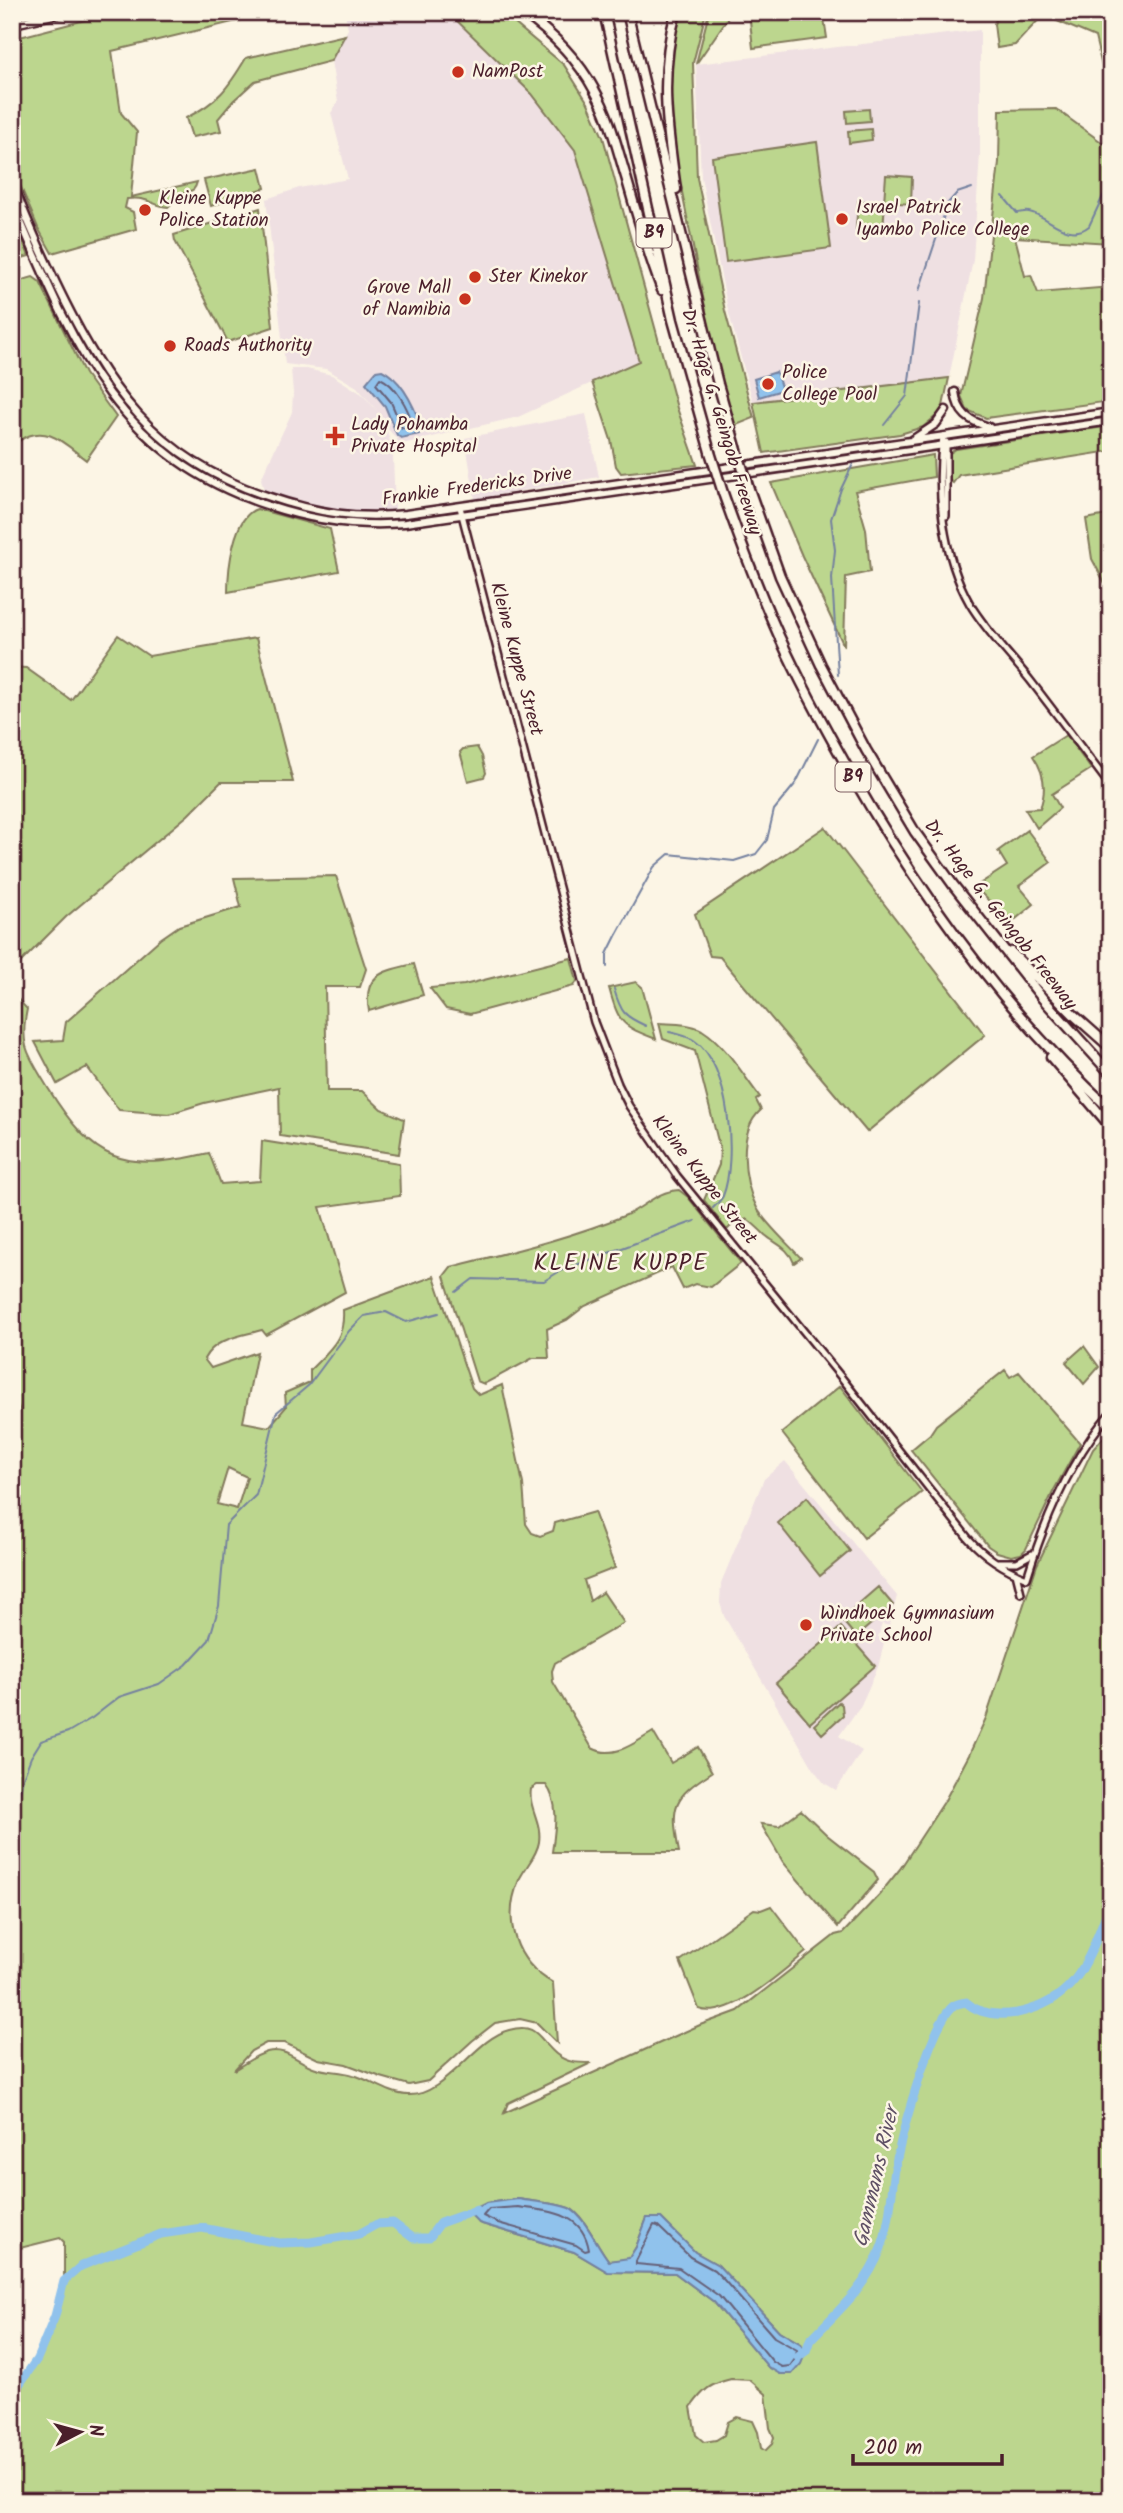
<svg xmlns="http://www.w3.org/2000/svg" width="1123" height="2513" font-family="Kalam,sans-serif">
<rect width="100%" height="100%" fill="#fcf5e5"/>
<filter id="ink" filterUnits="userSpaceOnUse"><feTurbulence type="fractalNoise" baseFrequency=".0143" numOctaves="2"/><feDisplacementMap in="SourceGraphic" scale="14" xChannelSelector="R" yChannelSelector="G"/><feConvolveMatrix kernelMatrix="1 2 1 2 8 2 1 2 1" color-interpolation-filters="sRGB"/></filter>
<g filter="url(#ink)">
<path fill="#efe0e2" d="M345,12H448L532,94L575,150L639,361L518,417L398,445L397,439L386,427L390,441L386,444V448L393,455L395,510L380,512H353L300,503L264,490L261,479L292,412L293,393L291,369H307L332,375L362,394L379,413L357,387L326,369L285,364L266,199L299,188L348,179L331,113L338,102L331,61L348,29Z
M980,30V154L973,260L949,378L753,402L728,310L701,177L696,64Z
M586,414L599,477L475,499L465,438Z
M785,1461L897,1596L889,1626L882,1624L878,1637L885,1640L878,1667L861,1705L839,1736L862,1751L836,1790L824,1783L815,1771L724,1616L720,1603L721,1583L764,1479Z"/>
<path fill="#bcd68e" stroke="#837a5c" stroke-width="2" fill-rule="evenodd" d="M116,12H274L112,51L121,113L137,132L131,197L197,182C194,194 189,189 181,195C176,197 172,204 168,207C151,206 150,196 127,199L125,208L133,212L136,229L52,253L38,228L20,185L12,155V39Z
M448,12H501L564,65L588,103L603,137L677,408L697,465L621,473L616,466L611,440L592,382L639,361L575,150L532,94Z
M682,12H706L693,63L697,178L725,311L754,418L734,426L720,382L678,172L668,85L675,35Z
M709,12H732L696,64Z
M749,12H823L827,38L753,48Z
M999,12H1111V84L1105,79L1095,37L1043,15L1015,45L997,48L994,24Z
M345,35L331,61L255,81L233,101L218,119L221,131L192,137L186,118C218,102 228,88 246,58Z
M869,109L870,121L847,123L846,111Z
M1056,109L1111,149V241L1110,243L1015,237L1025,276L1031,275L1038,293L1111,287V401L986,418L967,410L961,396L984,298L999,162L1000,110Z
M871,129L872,140L849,143L848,131Z
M817,142L831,248L726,262L712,157Z
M260,168L265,188L211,206L204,180Z
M886,175L912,177L911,204L885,202L883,230L856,229L858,201L884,202Z
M260,208L273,327L228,342L175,241L174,235Z
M12,214L29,256L12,261Z
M33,277L40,282L85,374L116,417L86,460C65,444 46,422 19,441L12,436V283Z
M949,378L942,411L923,427L900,434L764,453L753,402Z
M1111,426V451L959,475L953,483L949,480L950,453L956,449Z
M933,455L934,477L855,491L866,529L870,572L846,577L844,646L802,556L771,483Z
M257,509L330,529L339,571L228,592C228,570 233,516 257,509Z
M1107,515L1111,542V586L1108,589L1092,559L1086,519Z
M118,635L149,656L256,638L293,782H221L188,815L66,917L12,971V667L26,668L71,700Z
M1066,735L1091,769L1052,794L1060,808L1037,828L1025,809L1040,808C1047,790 1044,772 1033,756Z
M477,747L482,756L486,773L484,777L468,781L460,752L463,749Z
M825,827L985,1035L867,1132L720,957L710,956L695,914Z
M1027,830L1051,862L1019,886L1034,904L1011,923L975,887L1007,866L998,851Z
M336,876L366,969L360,987H325L327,1091H362L381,1109L404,1119L399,1154L280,1136L279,1087L204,1103L169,1114L119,1110L87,1067L57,1084L35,1042L63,1040L66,1022L160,939L179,926L241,907L234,878Z
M571,958L577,981L574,986L470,1014L446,1009L430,988L464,985Z
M414,964L423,995L369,1011C362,973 385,971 414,964Z
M636,982L642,987L656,1039C622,1026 619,1024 609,988Z
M12,993L27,1009C19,1047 29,1056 48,1088C94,1162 123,1173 209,1153L221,1184L260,1181L262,1141L399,1163L400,1196L320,1207L345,1292L266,1335L262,1330C241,1336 215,1338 204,1359L211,1368L257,1352L243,1422L269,1427L286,1407L285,1393L310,1382V1370C329,1350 345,1340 343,1310L434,1276L472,1388L479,1395L502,1385L523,1484L526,1524L532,1533L540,1536L553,1531L555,1523L594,1512L615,1568L584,1580L590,1601L603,1592L624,1623L555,1663L552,1671L553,1682L592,1748C614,1760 634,1743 653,1732L671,1763L698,1747L712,1772C673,1797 670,1805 679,1852H552C555,1830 560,1803 546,1785H537L531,1789C528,1808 542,1821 539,1842C537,1856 525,1867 519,1880C502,1920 515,1962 553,1983L557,2043L537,2023L520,2019L495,2023L472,2041L428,2081L409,2085L381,2077L346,2064L318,2059L285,2043H266L251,2051L234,2070C244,2064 256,2055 267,2052C287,2047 298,2063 316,2068C328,2072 341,2071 353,2075C371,2080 389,2094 407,2095C444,2098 474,2039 509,2030C538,2022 538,2039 556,2054C567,2063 578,2063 591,2063L508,2103L504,2113L700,2025L738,2011L835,1935L843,1933L879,1895L900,1869L944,1802L969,1755L986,1718L1037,1565L1093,1449L1111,1429V2501H12V2395L37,2359L55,2316L64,2281V2242L60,2238L12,2250V1454L19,1409L12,1385ZM228,1468L247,1477L237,1509L217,1504ZM518,2199C534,2202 554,2202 569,2208C584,2214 598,2248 609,2261L629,2259L636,2247L647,2218H661L695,2252L718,2265L779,2331L801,2344L769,2368L714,2302L675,2273L608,2272L574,2252L479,2223L486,2203ZM731,2379L750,2380L766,2394L770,2428L774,2437L772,2444L765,2451L761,2448L758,2432L753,2421L737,2417L728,2422L724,2435L716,2440L704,2442L696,2435L691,2407C704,2389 710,2384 731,2379Z
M659,1023C673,1024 689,1023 702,1030C726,1045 743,1075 760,1097L756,1100L761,1110C737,1131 743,1181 757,1208C764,1222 789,1245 801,1258L794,1263C788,1247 777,1245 765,1235C759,1229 754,1224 747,1219L733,1224L727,1230L704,1200L719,1165L720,1149L695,1051L663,1039Z
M679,1190L688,1197L741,1263L711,1287L695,1284L683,1289L672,1267L585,1306L567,1320L547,1329L549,1358H533L484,1384L477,1381L444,1276L451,1267C510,1252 570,1238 626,1215C645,1207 657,1191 679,1190Z
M1084,1346L1099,1367L1084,1384L1066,1362Z
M1005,1370L1010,1377L1019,1372L1080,1443L1054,1490L1026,1549L1021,1554L1011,1556L997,1552L988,1546L911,1450L930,1434L936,1425Z
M840,1386L922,1492L864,1538L782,1433Z
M807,1497L850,1551L820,1576L778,1523Z
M878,1587L893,1605L856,1637L841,1619Z
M841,1627L875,1666L810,1723L776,1683Z
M839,1702L842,1705L843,1715L822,1734L814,1725Z
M801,1810L827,1835L874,1872L878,1880L838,1927L783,1862L761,1824L779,1826Z
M771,1906L806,1952C784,1970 729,2021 699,2009L680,1961L754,1909L761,1910Z"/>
<path fill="#90c2ec" stroke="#74819f" stroke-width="2" d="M382,370C403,380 415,408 422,429L419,434L401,438L397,435L385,406L366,383L376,371Z
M776,372L782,390L759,397L754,379Z
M518,2199C534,2202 554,2202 569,2208C584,2215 598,2248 609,2261L629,2258L636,2247L647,2218H661L695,2252L718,2265L779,2331L801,2344L806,2351L801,2364L792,2374H780L768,2367L714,2302L675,2273L608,2272L574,2252L479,2223L468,2212L486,2203Z"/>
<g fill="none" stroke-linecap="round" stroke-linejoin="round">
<path stroke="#666078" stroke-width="2" d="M380,378C396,385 408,408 413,425L411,428H402L391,402L376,384Z
M518,2207C549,2211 583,2212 589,2250L585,2251L576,2245L498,2223L483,2216L489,2209Z
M654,2225L658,2226L690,2257L714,2270L724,2280L774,2337L797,2350L795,2359L790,2366L782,2367L773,2362L719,2296L679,2268L636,2264V2261Z"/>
<path stroke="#74819f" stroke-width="2" d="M1003,196L1017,213C1021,213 1025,211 1029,212C1048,215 1068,243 1089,226L1104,194L1111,189
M919,291L948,203L957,193L972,188
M884,425L907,396L919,303
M838,675L832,578L835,550L831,519L841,489L853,464
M607,967V954L616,936L654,867L669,854L734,861L756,854L767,840L774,810L796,783L818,739
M614,989C621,1013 624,1016 646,1026
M669,1032C678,1034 688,1036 695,1041C730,1064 737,1160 723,1196C721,1200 716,1205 713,1208
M456,1292L473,1279L544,1281L560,1271L695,1221
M12,1827L23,1778L31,1757L41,1741L68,1732L92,1718L119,1697L159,1684L186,1665L209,1640L219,1606L226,1525L256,1495L276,1413L309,1385L349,1331L364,1316L386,1312L406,1322L439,1313"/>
<path stroke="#90c2ec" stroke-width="9" d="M1111,1685V1735
M798,2357L806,2351L810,2340C838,2311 867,2287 881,2248C891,2222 891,2191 896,2163C902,2134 932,2018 955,2005C959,2003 962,2003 966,2002C980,2015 998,2016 1017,2013C1081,2000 1089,1955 1111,1902
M12,2395L37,2359L55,2316L64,2281L81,2266L161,2234L202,2228L279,2243L311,2242L359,2234L377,2224L393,2223L413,2238H429L440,2223L477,2210"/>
<defs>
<path id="tertiary" d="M943,436C936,491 942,555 970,604C986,631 1010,655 1030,680C1057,715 1084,751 1111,787
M946,442V516
M460,507L594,1022L618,1084L629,1106L677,1176L841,1377L968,1538C985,1557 1004,1569 1027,1578C1045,1519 1070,1459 1111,1412
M998,1562H1017L1032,1554
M1016,1573L1021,1593"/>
<path id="secondary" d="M12,180C24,215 40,249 56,283C106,387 155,460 270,497C317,513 356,519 406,514L1111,412
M12,201C71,339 113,455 269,506C314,521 357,527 405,523L1111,421
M955,392C958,414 969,421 989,427
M912,440L936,424L946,410"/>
<path id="trunk" d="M12,24L64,12"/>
<path id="motorway" d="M522,12C552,33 578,59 595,91C610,117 617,148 626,177C637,216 648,253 662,290
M604,12L673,320L710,452
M627,12L718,384L736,447
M676,12C659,74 667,127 676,189
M749,489L780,576L821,665L866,750L915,832L954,886L1043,999L1111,1074
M723,493C740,541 758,589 779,636C800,682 825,728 850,772C921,896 1006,1013 1111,1110
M1011,952L1075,1016L1111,1048
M1051,1057L1111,1127"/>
</defs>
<use href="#tertiary" stroke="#4a1f2b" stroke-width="10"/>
<use href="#secondary" stroke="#4a1f2b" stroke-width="11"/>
<use href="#trunk" stroke="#4a1f2b" stroke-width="12"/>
<use href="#motorway" stroke="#4a1f2b" stroke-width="13"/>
<use href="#tertiary" stroke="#fcf5e5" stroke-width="5"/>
<use href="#secondary" stroke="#fcf5e5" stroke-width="6"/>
<use href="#trunk" stroke="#fcf5e5" stroke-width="7"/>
<use href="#motorway" stroke="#fcf5e5" stroke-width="8"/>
<defs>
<path id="motorway-bridge" d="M736,447L749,489
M710,452L723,493"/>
</defs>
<use href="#motorway-bridge" stroke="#4a1f2b" stroke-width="13" stroke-linecap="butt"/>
<use href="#motorway-bridge" stroke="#fcf5e5" stroke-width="8"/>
</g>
</g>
<g fill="#c8321e" stroke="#fcf5e5" stroke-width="2.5">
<circle cx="458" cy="72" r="7"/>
<circle cx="145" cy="210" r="7"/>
<circle cx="842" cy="219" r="7"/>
<circle cx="475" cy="277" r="7"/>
<circle cx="465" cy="299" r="7"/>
<circle cx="170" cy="346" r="7"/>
<circle cx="768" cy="384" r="7"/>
<path d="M331.5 425.5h7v7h7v7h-7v7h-7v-7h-7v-7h7z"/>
<circle cx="806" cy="1625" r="7"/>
</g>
<g text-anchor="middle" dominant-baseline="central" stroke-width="5" stroke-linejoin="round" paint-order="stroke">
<g fill="#fcf5e5" stroke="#7f5f63" stroke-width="2">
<rect x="636.5" y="218.5" width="35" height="29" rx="5"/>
<rect x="835.5" y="762.5" width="35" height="29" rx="5"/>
</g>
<g font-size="18" font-weight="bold" fill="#4a1f2b">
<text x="654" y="233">B9</text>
<text x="853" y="777">B9</text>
</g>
<g font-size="19" fill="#4a1f2b" stroke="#fcf5e5" text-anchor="start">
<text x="472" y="72">NamPost</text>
<text x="159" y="199">Kleine Kuppe<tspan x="159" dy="22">Police Station</tspan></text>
<text x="856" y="208">Israel Patrick<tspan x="856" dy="22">Iyambo Police College</tspan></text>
<text x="489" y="277">Ster Kinekor</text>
<text x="451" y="288" text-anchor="end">Grove Mall<tspan x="451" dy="22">of Namibia</tspan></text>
<text x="184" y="346">Roads Authority</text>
<text x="782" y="373">Police<tspan x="782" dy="22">College Pool</tspan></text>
<text x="351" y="425">Lady Pohamba<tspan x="351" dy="22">Private Hospital</tspan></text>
<text x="820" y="1614">Windhoek Gymnasium<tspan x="820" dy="22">Private School</tspan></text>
</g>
<g font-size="19" fill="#4a1f2b" stroke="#fcf5e5">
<text transform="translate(721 422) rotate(73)">Dr. Hage G. Geingob Freeway</text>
<text transform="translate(477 487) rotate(-8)">Frankie Fredericks Drive</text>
<text transform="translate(516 659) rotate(75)">Kleine Kuppe Street</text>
<text transform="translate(1000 915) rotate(52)">Dr. Hage G. Geingob Freeway</text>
<text transform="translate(704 1180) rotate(52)">Kleine Kuppe Street</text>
</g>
<g font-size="21" font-style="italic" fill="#5f5065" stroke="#fcf5e5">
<text transform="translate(877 2177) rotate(-77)">Gammams River</text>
</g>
<g font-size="23" letter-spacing="2" fill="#4a1f2b" stroke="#fcf5e5">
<text x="621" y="1264">KLEINE KUPPE</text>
</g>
</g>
<rect width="1123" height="2513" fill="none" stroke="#fcf5e5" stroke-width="42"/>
<rect x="21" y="21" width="1081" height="2471" fill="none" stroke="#4a1f2b" stroke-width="2.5" filter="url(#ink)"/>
<g transform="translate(80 2432) rotate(84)" stroke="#fcf5e5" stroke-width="5" paint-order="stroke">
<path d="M0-5L12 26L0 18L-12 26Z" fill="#4a1f2b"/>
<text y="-10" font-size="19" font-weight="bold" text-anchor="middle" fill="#4a1f2b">N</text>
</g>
<path d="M853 2454v10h149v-10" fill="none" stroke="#4a1f2b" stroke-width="3.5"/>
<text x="864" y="2454" font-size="21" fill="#4a1f2b" stroke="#fcf5e5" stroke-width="5" paint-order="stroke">200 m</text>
</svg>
